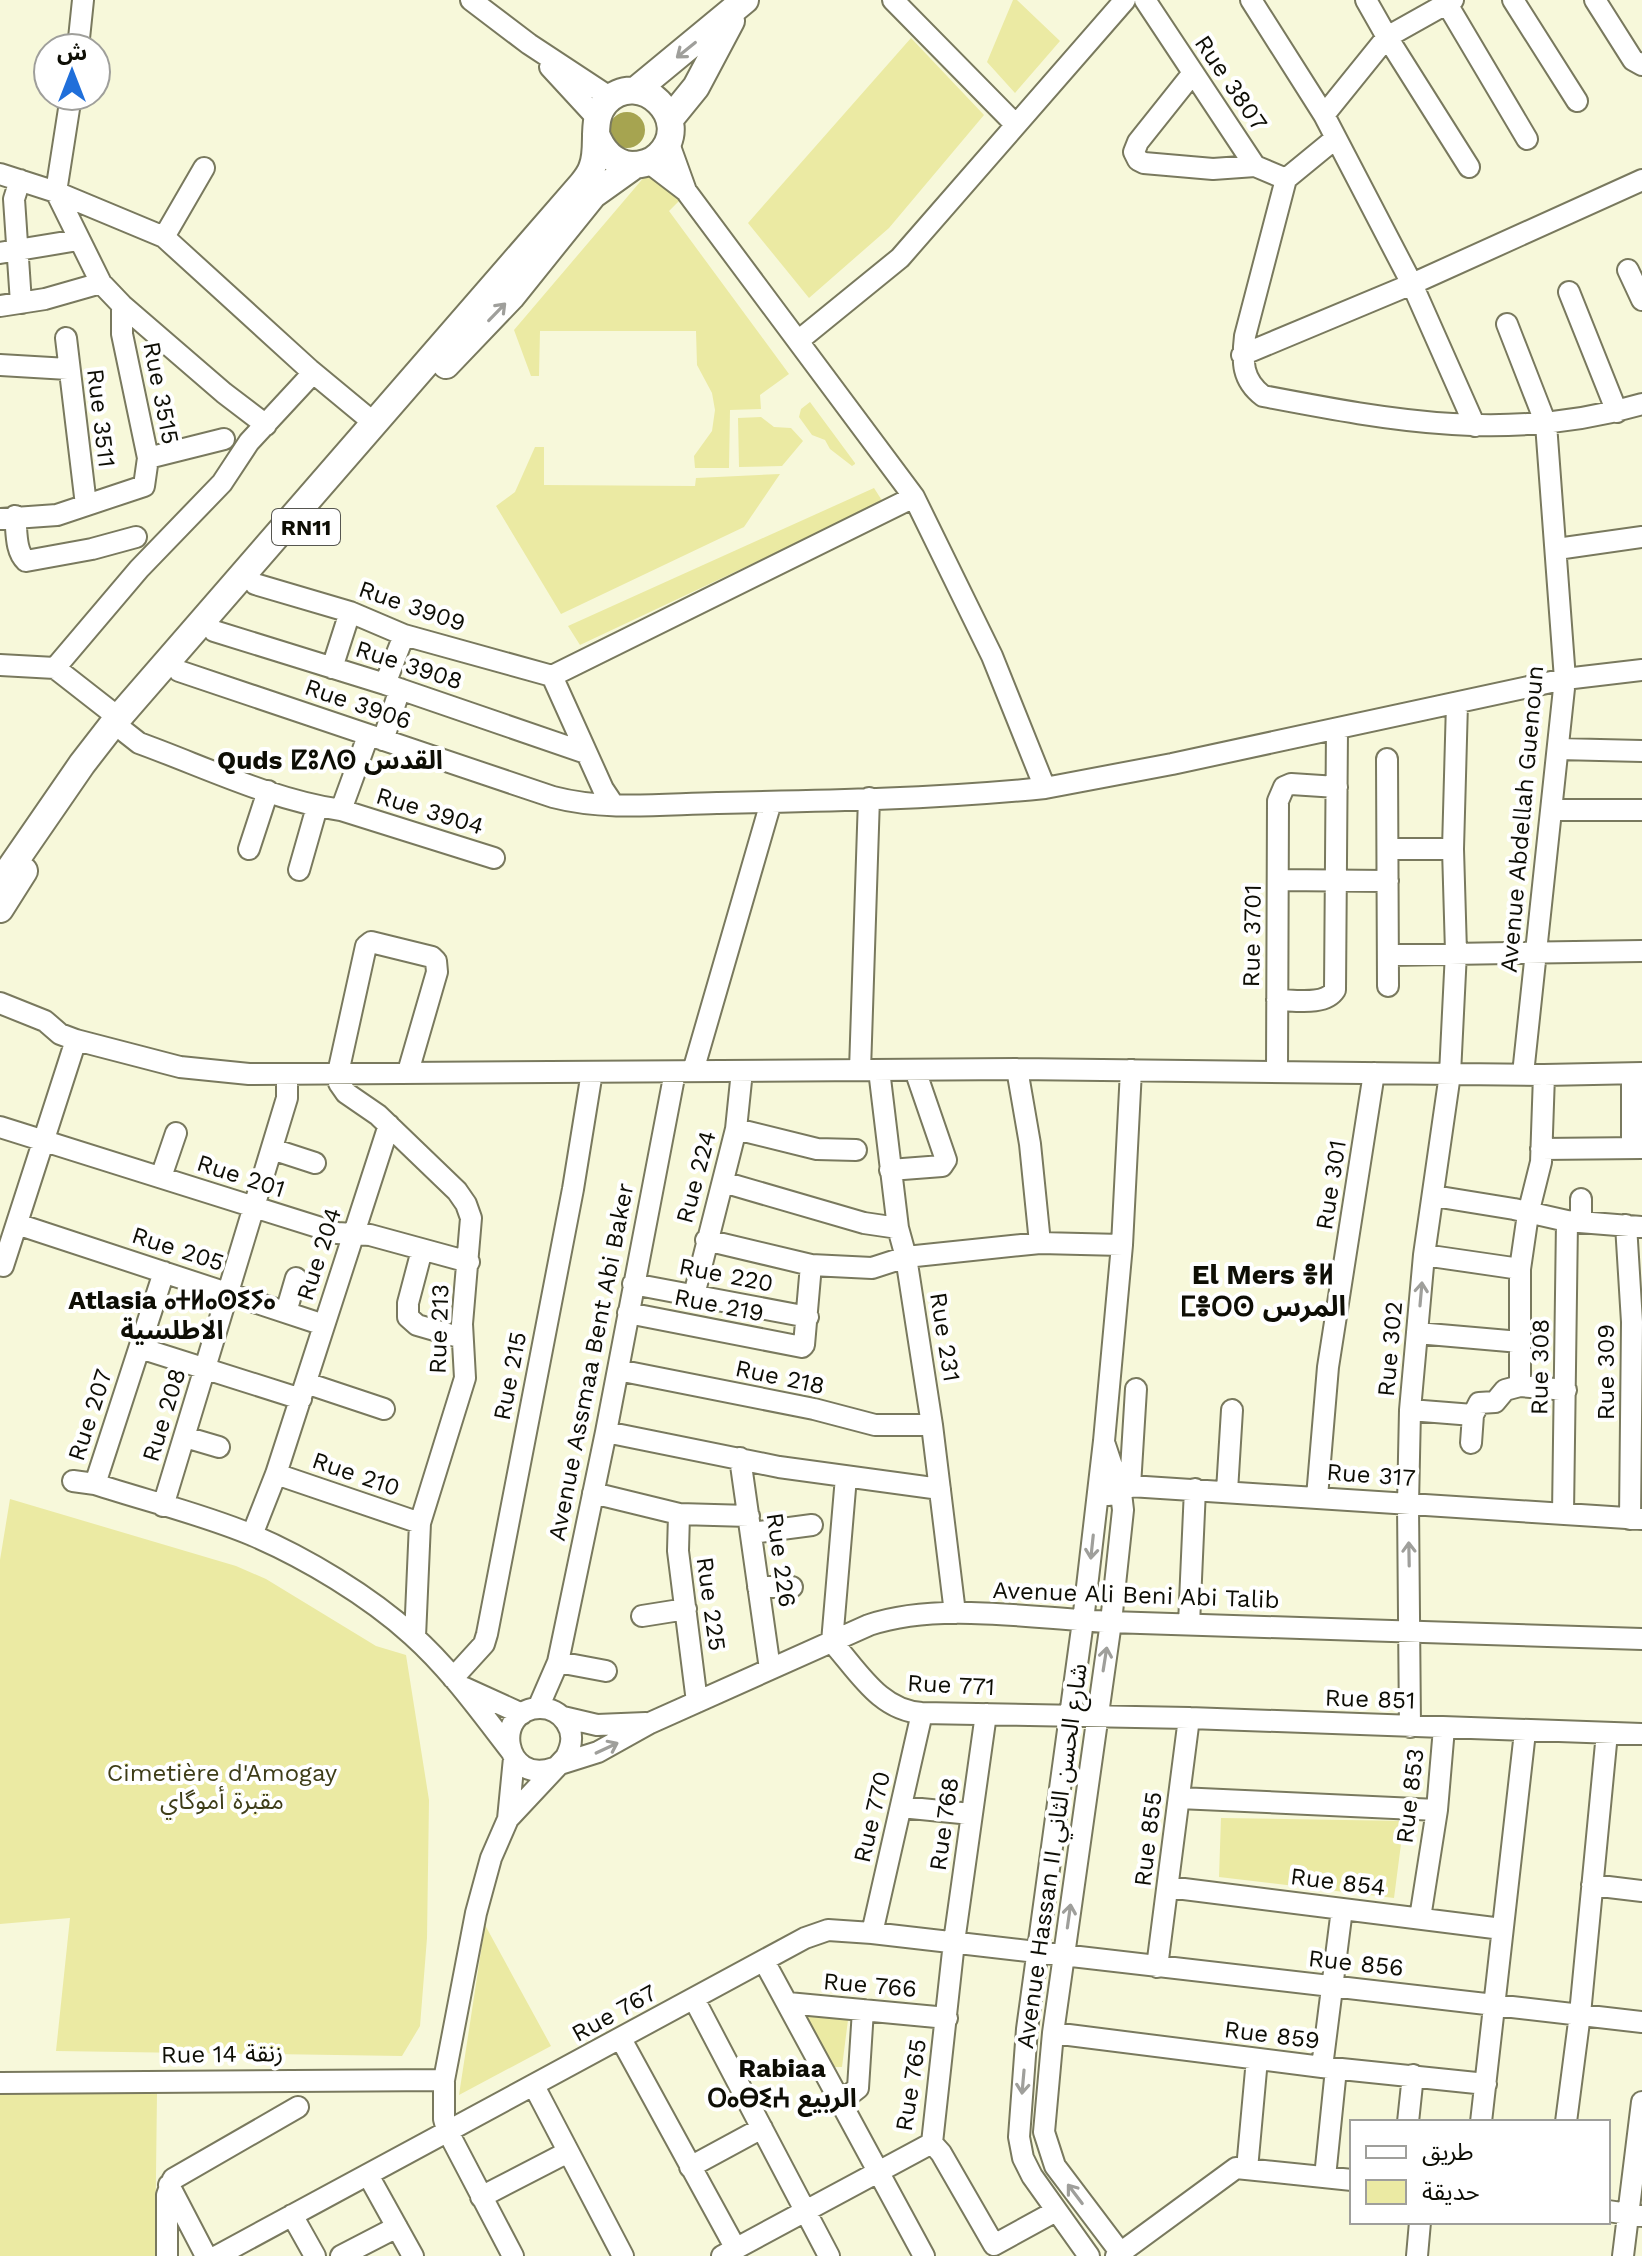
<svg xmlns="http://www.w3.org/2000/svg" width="1642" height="2256" font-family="'Work Sans','Noto Sans Arabic','Noto Sans Tifinagh',sans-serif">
<rect width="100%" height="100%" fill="#f7f8da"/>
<path fill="#ebeaa3" d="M1013,0H1017L1060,41L1015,93L987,62Z
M911,38L984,115L889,228L809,298L748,223Z
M651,169L680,200L669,211L789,374L760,395L761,409L730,410L729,468H695L694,456L712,431L715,410L712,393L697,365L696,331H540L539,376H531L514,330Z
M810,402L855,463V464L852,466L830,449L825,440L812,435L799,417L801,409Z
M761,417L774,427L791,428L803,441L782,466L739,467L738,418Z
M535,447H544V485L695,486L696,478L780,474L744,527L561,614L496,506L515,492Z
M874,488L883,502L580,645L568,626Z
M10,1499L236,1566L266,1579L376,1646L406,1655L429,1800L427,1938L420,2026L402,2056L56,2051L70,1918L0,1924V1560Z
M1221,1818L1404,1821L1394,1898L1219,1877Z
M485,1925L551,2046L459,2095Z
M803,2015L848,2020L842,2067H831Z
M157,2093L155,2256H0V2094Z"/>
<path fill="#a6a450" d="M609 130a18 18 0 1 1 36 0a18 18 0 1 1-36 0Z"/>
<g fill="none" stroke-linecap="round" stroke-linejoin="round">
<defs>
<path id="minor" d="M471,0L529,44L611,98L614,96
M893,0L1015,124
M1145,0L1255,166L1286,179
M1251,0L1324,115L1412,284L1475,426
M1366,0L1387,37L1469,167
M1513,0L1577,101
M1595,0L1633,60L1642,65
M1447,4L1527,139
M78,48L83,0
M550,67L597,118
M1193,73L1138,142L1134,152L1138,160L1144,163L1213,169L1255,166
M71,96L56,192L101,283L122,305L224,393L266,425
M1324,115L1387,37L1453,0
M1336,138L1286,179L1245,336C1242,362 1242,380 1263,396C1394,421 1511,443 1642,404
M668,141L686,191
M648,162L686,191L914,497L992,656L1045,788L1172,764L1565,679L1642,670
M0,174L56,192L164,237L310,370L374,423
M20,180L14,199L21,303
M164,237L204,168
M0,253L78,240
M1628,270L1642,300
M1569,292L1617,412
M0,306L45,299L101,283
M1507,324L1546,424L1565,679L1523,1074
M66,338L86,505
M798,341L900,258L1125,0
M1242,355L1412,284L1642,180
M0,365L68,369
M148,458L224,439
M15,516C17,531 15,551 26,561L92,549L136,537
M0,519L57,515L144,486L148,458L122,334V305
M1557,549L1642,537
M255,584L350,612L404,635L552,676
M214,631L385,684L586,753
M0,665L55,668
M332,668L350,612
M179,671L553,797C606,811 663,804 717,803C826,801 937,799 1045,788
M552,676L914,497
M552,676L603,789L613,804
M385,684L404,635
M119,718L55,668L139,569L222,483L249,442L313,373
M125,732L139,743C205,767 272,800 341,810L494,858
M383,740L400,689
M1558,749L1642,751
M1387,759L1388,986
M341,810L368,736
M1552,810H1642
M249,849L268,791
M1389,849H1453
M299,870L317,807
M1279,880L1388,881
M1389,955L1642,951
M1277,1000C1294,1000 1325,1006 1335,990L1337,729
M0,1003L45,1021L60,1034L76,1040L180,1067L249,1074L1017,1069L1544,1075L1642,1073
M1017,1069L1030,1144L1040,1243
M860,1070L869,798
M879,1070L898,1228L906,1257L932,1425L955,1613
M693,1071L771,802
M408,1072L437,972L436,961L432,957L371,942L366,946L338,1073L339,1083L346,1093L378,1115L457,1191L466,1204L471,1218L462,1324L465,1378L420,1523L415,1637
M1277,1072L1278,801L1284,787L1291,784L1337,787
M0,1127L337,1233L370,1235L469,1262
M736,1129L817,1149L856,1150
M1632,1148V1074
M272,1149L315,1163
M1541,1149L1642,1148
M890,1170L942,1166L946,1160L915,1070
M161,1177L176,1133
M723,1182L864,1223L898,1228
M1434,1196L1514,1209L1567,1221L1642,1227
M1581,1222V1199
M17,1224L324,1325
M1626,1225L1632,1322L1630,1519
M706,1240L811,1265L872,1268L906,1257L1040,1243L1122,1245
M422,1250L408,1303V1317L417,1325L462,1338
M1424,1255L1520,1269
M3,1266L76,1040
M633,1284L808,1317
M694,1295L736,1129L742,1071
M286,1312L296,1278
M628,1313L802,1347L804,1345L811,1265
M1417,1333L1520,1342
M140,1348L301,1399
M618,1370L814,1409L875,1425H932
M306,1383L384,1409
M1520,1386L1566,1390
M1410,1410L1473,1415L1479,1403L1495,1402L1505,1390L1520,1386V1269L1528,1214L1541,1162L1544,1075
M606,1432L779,1467L940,1489
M185,1437L219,1447
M1471,1443L1473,1415
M1105,1445L1121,1493L1123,1510L1111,1622L1053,2033L1044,2132L1055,2166L1123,2256
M740,1458L770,1669
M276,1474L420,1523
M846,1477L832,1642C858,1671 880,1711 922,1713L1189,1718L1642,1734
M73,1481L95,1484C147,1501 202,1514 252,1535C306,1558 369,1596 412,1635C450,1669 480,1711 511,1751
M95,1484L164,1272
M1130,1486L1136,1389
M1227,1491L1232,1410
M593,1493L679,1514L749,1516
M1109,1495L1121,1493L1130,1486L1642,1519
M1317,1497L1328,1367L1374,1073
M163,1506L287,1098V1074
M679,1514L678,1551L697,1702
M1563,1514L1567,1221
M752,1533L812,1525
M252,1535L276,1474L389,1125
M758,1587H792
M642,1616L686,1609
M1189,1624L1195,1489
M558,1662L606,1671
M453,1678L484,1644L487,1634L573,1189L592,1072
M465,1688L522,1714
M538,1708L558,1662L606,1432L675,1072
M563,1717L597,1725L646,1723
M1410,1727L1408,1504L1410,1410L1424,1255L1450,1074L1456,952L1453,849L1457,703
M560,1764L598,1752L650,1723L869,1625C940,1601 1035,1619 1110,1622C1287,1628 1465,1633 1642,1639
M1179,1798L1437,1810
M901,1807L971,1814
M508,1819L566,1757C572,1745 574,1734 566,1722C560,1713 550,1708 540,1708C492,1709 503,1786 554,1768
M1592,1885L1642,1891
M1168,1887L1502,1929
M1420,1918L1437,1810L1444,1728
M872,1933L922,1713
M764,1961L924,2256
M1157,1967L1189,1718
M694,1999L829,2256
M788,2003L947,2018
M1053,2033L1322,2067L1486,2084
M621,2039L736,2249
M1322,2067L1342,1909
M0,2083L444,2080
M534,2086L623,2256
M840,2102L858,2088L863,2010
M1408,2122L1413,2075
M1481,2122L1525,1732
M1566,2122L1580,2014L1607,1733
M932,2143L941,2153L994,2245L1056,2211
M690,2167L762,2128
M1247,2169L1257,2059
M368,2175L413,2256
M1325,2177L1336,2069
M169,2185L206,2256
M481,2197L568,2152
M1608,2211L1642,2216
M292,2215L315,2256
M167,2256V2195L173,2179L298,2107
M217,2256L805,1938L828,1930L872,1933L1642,2022
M341,2256L397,2227
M513,2256L447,2130L444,2119V2080L476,1913L491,1858L508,1819L514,1758
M722,2256L932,2143L954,1942L986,1714
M1089,2256L1032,2176L1023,2158L1019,2137L1027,2029L1083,1621L1104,1441L1122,1245L1131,1070
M1116,2256L1236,2168L1352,2180
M1417,2256L1420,2222
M1623,2256L1642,2102"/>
<path id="major" d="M636,90L745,0
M670,119L696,87L731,21
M446,365L511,297L593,195L635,165
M0,883L82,764L113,724L582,184C586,179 590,174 592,168C601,147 589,120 606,102C640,67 695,120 659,155C652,162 641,165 631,165C612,163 602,150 596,134
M0,909L24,871"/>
</defs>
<use href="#minor" stroke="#79795e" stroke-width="24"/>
<use href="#major" stroke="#79795e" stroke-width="30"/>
<use href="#minor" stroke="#fff" stroke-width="20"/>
<use href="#major" stroke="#fff" stroke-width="26"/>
</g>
<defs><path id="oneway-shaft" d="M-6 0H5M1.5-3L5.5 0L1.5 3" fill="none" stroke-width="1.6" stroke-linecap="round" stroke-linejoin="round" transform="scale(2)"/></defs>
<g stroke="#9f9f9b">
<use href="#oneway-shaft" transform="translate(686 50) rotate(141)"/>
<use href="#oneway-shaft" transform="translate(497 312) rotate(-46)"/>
<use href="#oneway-shaft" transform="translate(1421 1294) rotate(-85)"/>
<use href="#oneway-shaft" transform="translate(1092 1547) rotate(96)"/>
<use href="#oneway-shaft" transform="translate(1409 1554) rotate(-91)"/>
<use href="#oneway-shaft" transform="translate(1105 1659) rotate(-81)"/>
<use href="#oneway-shaft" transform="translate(607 1748) rotate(-25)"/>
<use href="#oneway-shaft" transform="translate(1069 1916) rotate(-82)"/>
<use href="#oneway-shaft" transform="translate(1023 2082) rotate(95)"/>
<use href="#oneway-shaft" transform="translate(1075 2194) rotate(-127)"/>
</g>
<g text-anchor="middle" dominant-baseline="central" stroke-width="8" stroke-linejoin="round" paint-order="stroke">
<rect fill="#fff" stroke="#565650" stroke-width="2" x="272" y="509" width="68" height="36" rx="6"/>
<g font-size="22" font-weight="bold" fill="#0e0e05">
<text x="306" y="527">RN11</text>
</g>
<g font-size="24" fill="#0e0e05" stroke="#fff">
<text transform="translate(1231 83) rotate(56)">Rue 3807</text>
<text transform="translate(161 393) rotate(79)">Rue 3515</text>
<text transform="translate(101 418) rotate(83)">Rue 3511</text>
<text transform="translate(412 606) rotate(19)">Rue 3909</text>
<text transform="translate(409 665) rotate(18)">Rue 3908</text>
<text transform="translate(358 704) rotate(19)">Rue 3906</text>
<text transform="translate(430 811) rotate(17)">Rue 3904</text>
<text transform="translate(1522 819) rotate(-85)">Avenue Abdellah Guenoun</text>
<text transform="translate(1252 936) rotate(-89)">Rue 3701</text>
<text transform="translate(241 1176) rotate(18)">Rue 201</text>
<text transform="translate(696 1177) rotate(-75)">Rue 224</text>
<text transform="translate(1331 1185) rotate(-81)">Rue 301</text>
<text transform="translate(178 1249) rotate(18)">Rue 205</text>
<text transform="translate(319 1254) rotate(-72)">Rue 204</text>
<text transform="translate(726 1275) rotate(11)">Rue 220</text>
<text transform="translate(719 1305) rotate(11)">Rue 219</text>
<text transform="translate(439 1329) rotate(-88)">Rue 213</text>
<text transform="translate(945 1337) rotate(81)">Rue 231</text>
<text transform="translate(1390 1349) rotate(-85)">Rue 302</text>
<text transform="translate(591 1362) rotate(-79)">Avenue Assmaa Bent Abi Baker</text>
<text transform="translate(1540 1367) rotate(-89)">Rue 308</text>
<text transform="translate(1606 1372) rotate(-90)">Rue 309</text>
<text transform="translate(510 1376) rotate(-79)">Rue 215</text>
<text transform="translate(780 1377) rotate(12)">Rue 218</text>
<text transform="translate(90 1415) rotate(-72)">Rue 207</text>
<text transform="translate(164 1415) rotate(-73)">Rue 208</text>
<text transform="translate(356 1474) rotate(19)">Rue 210</text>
<text transform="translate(1371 1475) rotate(4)">Rue 317</text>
<text transform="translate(781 1560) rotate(82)">Rue 226</text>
<text transform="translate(1136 1595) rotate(2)">Avenue Ali Beni Abi Talib</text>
<text transform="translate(711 1604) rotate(82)">Rue 225</text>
<text transform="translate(951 1685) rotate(3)">Rue 771</text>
<text transform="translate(1370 1699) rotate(2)">Rue 851</text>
<text transform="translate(1410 1796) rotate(-83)">Rue 853</text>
<text transform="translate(872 1817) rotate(-77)">Rue 770</text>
<text transform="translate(944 1824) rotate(-82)">Rue 768</text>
<text transform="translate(1148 1839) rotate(-83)">Rue 855</text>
<text transform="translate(1052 1856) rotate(-82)">Avenue Hassan II شارع الحسن الثاني</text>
<text transform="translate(1338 1882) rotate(7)">Rue 854</text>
<text transform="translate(1356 1963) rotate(6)">Rue 856</text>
<text transform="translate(870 1985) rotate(5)">Rue 766</text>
<text transform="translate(614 2013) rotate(-29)">Rue 767</text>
<text transform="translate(1272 2035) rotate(7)">Rue 859</text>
<text transform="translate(222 2054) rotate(-1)">Rue 14 زنقة</text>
<text transform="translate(911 2085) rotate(-81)">Rue 765</text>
</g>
<g font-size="24" fill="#3e3d18" stroke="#fff">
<text x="222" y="1773">Cimetière d'Amogay<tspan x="222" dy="28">مقبرة أموگاي</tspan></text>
</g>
<g font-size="26" font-weight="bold" fill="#0e0e05" stroke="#fff">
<text x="330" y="760">Quds ⵇⵓⴷⵙ القدس</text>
<text x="172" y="1300">Atlasia ⴰⵜⵍⴰⵙⵉⵢⴰ<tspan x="172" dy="30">الاطلسية</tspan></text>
<text x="782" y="2068">Rabiaa<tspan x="782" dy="30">ⵔⴰⴱⵉⵄ الربيع</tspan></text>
</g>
<g font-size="28" font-weight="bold" fill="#0e0e05" stroke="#fff">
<text x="1263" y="1274">El Mers ⴻⵍ<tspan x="1263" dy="32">ⵎⴻⵔⵙ المرس</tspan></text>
</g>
</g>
<rect x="1350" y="2120" width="260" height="104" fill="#ffffff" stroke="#9f9f9b" stroke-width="2"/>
<rect x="1366" y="2146" width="40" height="12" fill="#ffffff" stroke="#9f9f9b" stroke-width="2"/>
<text x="1422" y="2160" font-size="24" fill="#0e0e05">طريق</text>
<rect x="1366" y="2180" width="40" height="24" fill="#ebeaa3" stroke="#9f9f9b" stroke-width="2"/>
<text x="1422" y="2200" font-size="24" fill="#0e0e05">حديقة</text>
<g transform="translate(72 72)"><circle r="38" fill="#ffffff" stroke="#9f9f9b" stroke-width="2"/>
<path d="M0-6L14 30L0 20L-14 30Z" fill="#206fda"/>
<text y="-12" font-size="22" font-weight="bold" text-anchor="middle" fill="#0e0e05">ش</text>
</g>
</svg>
